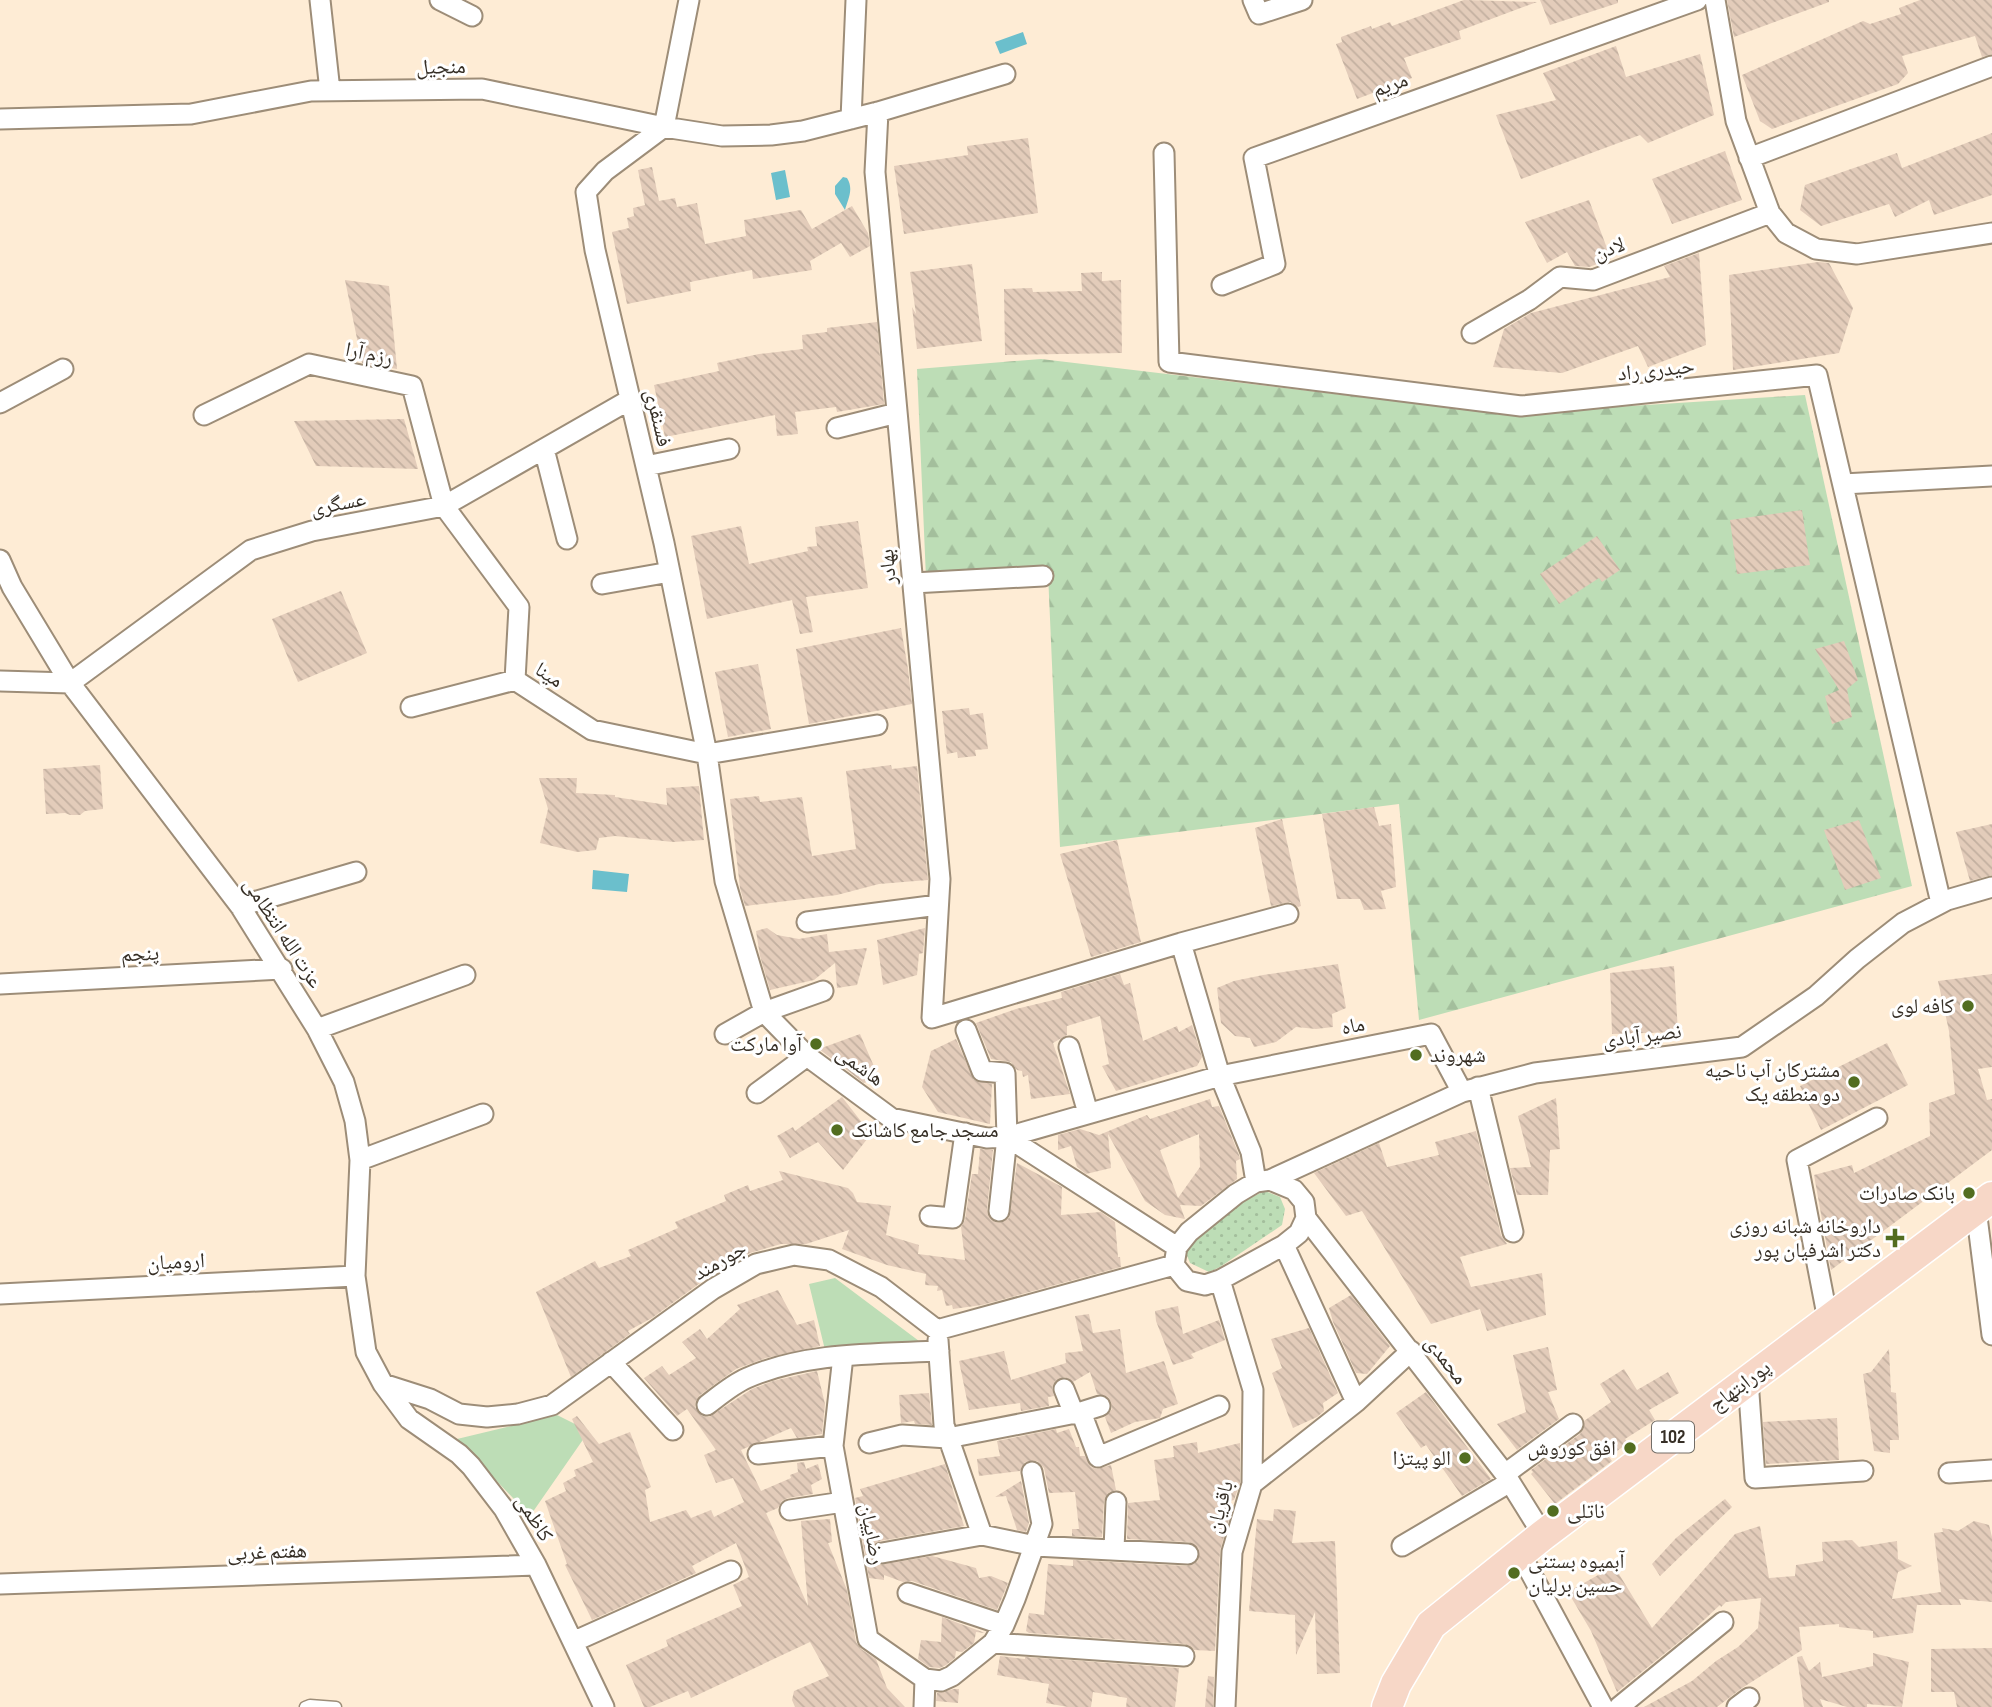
<svg xmlns="http://www.w3.org/2000/svg" width="1992" height="1707" font-family="'Sofia Sans Condensed','Noto Naskh Arabic',sans-serif">
<defs>
<pattern id="grass-dots" width="8" height="8" patternUnits="userSpaceOnUse" patternTransform="scale(1.75)"><rect width="8" height="8" fill="#bdddb6"/><path d="M2 2h.1M6 6h.1" fill="none" stroke="#a3be9c" stroke-width="1.8" stroke-linecap="round"/></pattern>
<pattern id="forest-firs" width="22" height="20" patternUnits="userSpaceOnUse" patternTransform="scale(1.75)"><rect width="22" height="20" fill="#bdddb6"/><path d="M5 1l3.5 6h-7zM16 11l3.5 6h-7z" fill="#a3be9c"/></pattern>
<pattern id="building-back-hatch" width="6" height="6" patternUnits="userSpaceOnUse" patternTransform="scale(1.75)"><rect width="6" height="6" fill="#e3ccba"/><path d="M-1 5l2 2M0 0l6 6M5-1l2 2" fill="none" stroke="#c3b0a0"/></pattern>
</defs>
<rect width="100%" height="100%" fill="#feecd5"/>
<path fill="url(#grass-dots)" d="M1265,1191L1280,1197L1285,1209L1282,1225L1220,1267L1209,1272L1190,1263L1186,1253C1197,1229 1241,1201 1265,1191Z"/>
<path fill="url(#forest-firs)" d="M1041,359L1504,414L1805,395L1912,886L1419,1020L1399,804L1060,847L1048,573L926,578L917,369Z"/>
<path fill="#bdddb6" d="M835,1278L919,1341L825,1350L809,1284Z
M557,1415L589,1431L530,1516L457,1439Z"/>
<path fill="#6bbfcc" d="M1023,32L1027,44L1000,54L995,42Z
M785,170L790,197L776,200L771,173Z
M843,177L847,178C854,189 848,199 845,210L835,194V186Z
M593,870L629,874L627,892L592,889Z"/>
<path fill="url(#building-back-hatch)" fill-rule="evenodd" d="M1464,0L1537,2L1459,31L1461,39L1404,58L1412,78L1357,99L1336,44L1342,42L1341,37L1371,26L1372,29L1390,22L1392,26Z
M1540,0H1618V3L1550,25Z
M1727,0H1829V2L1734,37Z
M1920,0H1992V54L1982,57L1975,36L1902,56L1908,73L1898,84L1772,129L1760,121L1742,75L1863,21L1870,24L1901,14L1899,8Z
M1616,46L1626,77L1700,54L1714,115L1648,143L1640,135L1521,179L1496,115L1556,100L1543,73Z
M1992,133V195L1934,215L1929,200L1895,217L1889,204L1821,226L1800,210L1805,185L1897,153L1902,168Z
M1028,138L1038,213L904,234L894,166L968,155L967,146Z
M1725,151L1742,200L1672,224L1652,179Z
M652,167L659,201L675,198L677,207L697,203L705,244L746,236L744,220L801,210L812,229L852,206L868,233L870,246L850,257L841,243L810,261L812,270L753,279L752,270L690,282L691,291L627,304L612,232L629,228L627,218L634,216L633,208L645,205L638,170Z
M1589,200L1611,259L1589,267L1575,266L1567,252L1547,263L1525,222Z
M1699,253L1706,345L1648,367L1638,346L1562,373L1493,367L1504,329L1531,313L1670,277L1664,266Z
M1818,262L1829,263L1853,308L1839,353L1733,370L1729,275Z
M972,264L982,341L917,349L912,307L916,314L910,272Z
M1102,272V281L1121,280L1122,353L1005,355L1004,289L1032,288L1033,292L1082,291L1081,273Z
M345,280L389,286L397,369L362,363Z
M877,322L884,404L837,412L836,407L795,412L798,434L777,436L775,415L665,437L654,385L719,371L717,363L759,354L803,349L802,335L827,332V328Z
M404,419L418,469L316,466L294,421Z
M1802,510L1810,565L1737,574L1730,520Z
M858,521L868,588L806,597L813,632L800,634L792,600L707,619L691,536L741,526L749,564L808,551L807,547L817,546L815,527Z
M1597,536L1620,570L1602,582L1599,578L1559,604L1540,574Z
M341,591L367,653L298,682L272,619Z
M901,628L908,669L912,704L809,724L796,649Z
M1844,641L1858,680L1847,689L1852,717L1832,724L1825,696L1839,690L1815,649Z
M758,664L771,729L728,737L715,672Z
M969,708L970,715L983,713L988,749L975,750L976,756L958,758L957,752L947,754L942,711Z
M100,765L103,809L85,811L80,815H70L65,813L46,814L43,769Z
M891,765L892,769L917,766L928,880L879,884L837,895L745,906L740,888L730,799L759,796L760,802L802,797L812,856L856,849L846,771Z
M539,778H577L576,793L615,795V797L667,805L666,788L699,786L704,840L673,842L615,836L599,838L596,850L577,852L540,843L548,809Z
M1374,807L1379,826L1391,824L1396,887L1381,891L1386,909L1364,910L1360,899H1337L1322,814Z
M1282,819L1301,906L1298,907L1290,902L1271,906L1255,828Z
M1859,820L1881,878L1845,890L1824,830Z
M1992,824V875L1970,881L1956,832Z
M1117,840L1141,942L1091,957L1060,854Z
M767,928L777,935L799,939L827,934L829,952L867,948L857,985L837,988L835,963L814,980L770,990L760,956L756,931Z
M925,928L923,953L919,954L917,975L883,985L877,940Z
M1338,964L1346,1008L1332,1014L1333,1027L1316,1029L1296,1027L1276,1042L1254,1047L1250,1038L1235,1036L1221,1023L1217,988L1234,981L1263,975Z
M1674,966L1678,1032L1612,1034L1610,973Z
M1120,974L1124,985L1130,983L1143,1041L1177,1026L1179,1032L1192,1025L1202,1057L1197,1066L1116,1091L1102,1066L1109,1064L1100,1016L1067,1026V1035L1053,1043L1070,1094L1031,1099L1028,1075L1023,1077L1022,1071L1017,1070L1011,1062L991,1059L976,1023L1016,1009L1062,998L1061,992Z
M1992,974V1067L1978,1069L1987,1100L1992,1099V1150L1831,1270L1814,1175L1852,1165L1854,1173L1930,1136L1929,1103L1955,1094L1949,1031L1938,981Z
M860,1034L879,1078L864,1083L819,1049Z
M956,1039L974,1080L992,1084L990,1124L938,1112L922,1087L931,1051Z
M1887,1043L1908,1085L1821,1130L1800,1086Z
M842,1097L871,1134L843,1170L818,1142L790,1158L777,1136L793,1127L795,1131Z
M1556,1098L1560,1149L1550,1150L1548,1195H1517L1510,1168L1531,1167L1518,1116Z
M1210,1099L1212,1107L1219,1106L1239,1155L1240,1159L1236,1161L1237,1179L1201,1206L1180,1205L1185,1219L1165,1215L1145,1201L1108,1134L1111,1168L1086,1174L1077,1167L1071,1146L1058,1150V1135L1080,1129L1099,1135L1147,1115L1150,1119ZM1199,1134L1200,1167L1178,1198L1160,1150Z
M1476,1131L1501,1235L1507,1244L1460,1257L1471,1287L1542,1273L1546,1315L1487,1331L1480,1309L1431,1324L1362,1211L1346,1216L1314,1173L1379,1143L1387,1167L1439,1155L1435,1142Z
M980,1149L993,1150L987,1210L991,1220L998,1223L1009,1218L1017,1163L1062,1187L1061,1215L1101,1212L1115,1222L1118,1257H1120L1121,1267L982,1305L953,1309L952,1305L946,1306L942,1290L937,1291L938,1286L925,1285L926,1274L887,1265L842,1249L849,1230L806,1244H781L750,1253L707,1278L652,1318L628,1331L630,1334L571,1377L536,1292L595,1261L599,1268L631,1256L628,1250L678,1228L675,1222L726,1201L724,1195L748,1185L750,1191L783,1180L779,1171L848,1188L853,1193L857,1202L891,1206L886,1235L919,1245L918,1254L965,1260L961,1227L965,1220L972,1174H978Z
M778,1290L797,1325L814,1320L820,1346L766,1358L736,1369L700,1395L696,1401L695,1407L702,1416L709,1417L752,1389L773,1381L817,1371L825,1404L822,1434L797,1438L791,1428L741,1450L761,1491L791,1478L790,1475L798,1472L797,1463L804,1462L806,1469L818,1464L822,1479L811,1485L813,1494L788,1498L782,1501L778,1508L766,1513L808,1606L801,1521L830,1519L832,1542L828,1543L847,1590L856,1642L861,1649L876,1659L887,1688L905,1707H795L792,1700L794,1691L829,1676L810,1642L691,1698L688,1691L650,1707H644L626,1665L668,1646L666,1640L742,1606L733,1585L749,1577L736,1543L692,1566L696,1573L592,1620L565,1565L567,1564L545,1501L566,1491L563,1483L576,1476L574,1470L593,1462L572,1419L577,1416L599,1444L630,1432L651,1487L645,1490L650,1522L686,1510L691,1518L711,1510L714,1517L744,1502L733,1478L716,1483L704,1455L716,1450L687,1409L677,1416L644,1378L662,1366L669,1375L696,1358L682,1342L700,1329L707,1339L740,1309L737,1305Z
M1351,1295L1390,1346L1367,1374L1356,1373L1333,1322L1329,1308Z
M1178,1306L1183,1334L1219,1320L1225,1340L1191,1354L1194,1358L1173,1365L1156,1321L1155,1311Z
M1089,1314L1093,1333L1120,1329L1126,1373L1164,1361L1178,1404L1163,1409L1160,1418L1135,1422L1111,1433L1105,1417L1112,1409L1111,1402L1108,1397L1097,1394L1090,1372L1073,1382L1065,1377L1055,1381L1052,1388L1054,1396L1048,1397L1049,1406L1021,1411L1020,1403L969,1410L959,1361L1004,1351L1011,1380L1066,1363L1065,1353L1083,1351L1075,1316Z
M1309,1328L1338,1393L1323,1403L1324,1411L1317,1417L1293,1428L1272,1373L1282,1368L1271,1339Z
M1548,1347L1557,1390L1548,1392L1559,1419L1517,1450L1497,1424L1526,1412L1513,1355Z
M1889,1349L1891,1392L1896,1393L1899,1440H1890V1453L1874,1451L1863,1374L1871,1372Z
M1624,1369L1637,1390L1668,1372L1679,1393L1649,1410L1655,1420L1625,1439L1628,1443L1609,1457L1612,1461L1555,1504L1531,1474L1533,1472L1531,1470L1580,1434L1584,1428V1421L1611,1402L1600,1384Z
M1426,1392L1491,1479L1462,1496L1426,1445L1421,1448L1396,1413Z
M929,1393L932,1425L915,1424L914,1421L901,1423L899,1395Z
M1837,1418L1839,1460L1766,1464L1763,1422Z
M1056,1429L1057,1433L1069,1429L1076,1447H1079L1080,1456H1085L1091,1467L1097,1469L1111,1465L1116,1490L1110,1492L1104,1501L1102,1537L1072,1536V1529H1079L1075,1492L1049,1493L1044,1468L1037,1461L1025,1462L1020,1471L979,1476L977,1459L1000,1456L997,1441Z
M1197,1442L1198,1453L1240,1443V1483L1234,1500L1230,1501V1516L1220,1551L1215,1651L1194,1650L1185,1644L1029,1633L1026,1631L1029,1613L1044,1615L1048,1564L1073,1566V1560L1187,1566L1198,1561L1199,1549L1189,1542L1127,1539L1128,1503L1160,1500L1154,1460L1174,1457L1173,1446Z
M945,1464L964,1526L880,1541L871,1548L870,1556L879,1565L932,1556L976,1568L979,1578L991,1576L1008,1583L997,1610L912,1581L903,1582L884,1575V1580L869,1578L855,1498L863,1496L860,1489Z
M1021,1481L1029,1523L1026,1532L1017,1530L1006,1496L995,1497Z
M1725,1499L1732,1507L1660,1576L1652,1564L1676,1538Z
M1274,1509L1296,1511L1292,1543L1335,1541L1340,1673L1317,1674L1315,1612L1296,1655L1295,1615L1249,1611L1257,1519L1273,1521Z
M1974,1521L1989,1525L1992,1537V1602L1959,1599L1961,1605H1917L1913,1633L1873,1638V1631L1839,1627V1624L1799,1627L1802,1650L1742,1688L1717,1707H1644L1692,1681L1716,1661L1738,1647L1758,1628L1761,1598L1726,1602L1721,1607L1720,1605L1690,1633L1617,1692L1591,1631L1568,1592L1614,1566L1652,1628L1735,1534L1760,1526L1769,1578L1795,1576L1796,1565L1823,1561L1822,1542L1852,1540L1859,1547L1897,1541L1898,1559L1912,1566L1898,1572L1892,1599L1941,1592L1934,1533L1943,1532L1942,1528L1958,1531Z
M942,1617L985,1633L976,1632L974,1643L962,1652L956,1651L955,1658L946,1665L940,1668L929,1667L918,1659L921,1640L941,1642Z
M1992,1648V1707H1957L1954,1692H1931V1649Z
M1873,1653L1909,1662L1902,1707L1867,1704V1707H1847L1820,1699L1823,1707H1804L1797,1657L1802,1656L1809,1671L1820,1662L1822,1677L1873,1666Z
M1000,1656L1025,1659V1657L1179,1668L1175,1707H1126L1127,1698L1093,1692L1091,1707H1068L1046,1703L1049,1684L997,1675Z
M1208,1676L1214,1677L1213,1707H1205Z
M954,1689H959L958,1703L936,1701L937,1693Z"/>
<g fill="none" stroke-linecap="round" stroke-linejoin="round">
<defs>
<path id="service" d="M305,1707L310,1705L336,1707"/>
<path id="minor" d="M320,0L330,91
M440,0L472,16
M689,0L664,127L605,171L586,192L595,250L664,543L707,754L725,881L764,1012L807,1056L891,1118L987,1138L1007,1137L1177,1247
M1253,0L1259,14L1302,0
M1715,0L1736,121L1770,213L1786,233L1816,249L1857,254L1992,233
M878,112L875,172L940,879L932,1018L1181,943L1220,1076L1251,1152L1256,1182
M0,119L191,114L311,91L482,89L664,127L722,136L771,135L803,131L878,112L1005,74
M851,119L856,0
M1164,153L1169,362L1521,406L1817,375L1941,903
M1749,158L1992,66
M1222,285L1275,264L1254,158L1697,0
M1472,333L1529,300L1560,277L1593,280L1770,213
M0,403L63,369
M204,415L309,364L412,386L444,506L519,607L515,680L592,730L707,754L877,725
M837,428L897,413
M544,449L567,539
M646,466L729,449
M1843,484L1992,476
M0,560L12,587L70,683L240,906L317,1029L344,1082L355,1121L360,1160L355,1276L366,1352L383,1384L409,1419L459,1454L471,1466L504,1509L536,1565L604,1707
M913,583L1043,576
M602,584L670,572
M0,681L70,683L251,550L312,531L444,506L631,399
M411,707L515,680
M240,906L356,872
M807,922L938,905
M1181,943L1288,914
M0,984L282,969
M317,1029L465,975
M966,1030L982,1071L1005,1073L1007,1137L999,1211
M725,1034L764,1012L823,991
M1069,1047L1088,1113
M1478,1087L1513,1232
M757,1093L807,1056
M1007,1137L1220,1076L1431,1034L1462,1092
M360,1160L483,1114
M1270,1180L1462,1092L1535,1073L1742,1047L1816,996L1857,959L1903,923L1947,900L1992,887
M1270,1180L1294,1190L1304,1202L1306,1218L1299,1233L1284,1245L1220,1280L1205,1285L1187,1281L1174,1265L1177,1247L1189,1232L1236,1194L1256,1182Z
M1976,1209L1992,1335
M930,1216L953,1218L965,1133
M1306,1218L1505,1474L1543,1535
M1284,1245L1356,1402
M1220,1280L1253,1390L1252,1484L1232,1552L1225,1707
M0,1294L355,1276
M1828,1320L1797,1160L1877,1118
M938,1340L944,1425L982,1535
M843,1356L833,1446L868,1639L925,1679L924,1707
M611,1362L673,1430
M1748,1380L1755,1478L1863,1471
M383,1384L430,1399L459,1414L487,1417L518,1414L552,1405L713,1289L756,1264L794,1255L829,1260L881,1287L937,1330L1174,1265
M1064,1389L1074,1414
M707,1405C719,1396 733,1384 747,1378C806,1352 875,1354 939,1351
M1081,1412L1098,1457L1219,1406
M869,1443L902,1435L948,1438L1081,1412L1100,1406
M758,1454L833,1446
M1949,1473L1992,1470
M1505,1474L1573,1424
M1252,1484L1356,1402L1411,1351
M790,1510L843,1502
M1402,1546L1510,1482
M1114,1549L1116,1502
M882,1553L982,1535L1035,1546L1188,1554
M1520,1553L1603,1707
M0,1584L536,1565
M908,1593L1004,1625
M575,1641L731,1571
M993,1643L1184,1656
M925,1679L941,1681L952,1676L993,1643L1004,1625L1015,1599L1042,1524L1032,1472
M1619,1707L1723,1622
M1737,1707L1749,1698"/>
<path id="primary" d="M1387,1707L1396,1684L1431,1625L1543,1535L1992,1197"/>
</defs>
<use href="#service" stroke="#9d8d78" stroke-width="13"/>
<use href="#minor" stroke="#9d8d78" stroke-width="23"/>
<use href="#primary" stroke="#fff" stroke-width="33"/>
<use href="#service" stroke="#fff" stroke-width="10"/>
<use href="#minor" stroke="#fff" stroke-width="19"/>
<use href="#primary" stroke="#f7d7c7" stroke-width="30"/>
</g>
<g fill="#526d20" stroke="#fff" stroke-width="2.5">
<circle cx="1968" cy="1006" r="7"/>
<circle cx="816" cy="1044" r="7"/>
<circle cx="1416" cy="1055" r="7"/>
<circle cx="1854" cy="1082" r="7"/>
<circle cx="837" cy="1130" r="7"/>
<circle cx="1969" cy="1193" r="7"/>
<path d="M1891.5 1227.5h7v7h7v7h-7v7h-7v-7h-7v-7h7z"/>
<circle cx="1630" cy="1448" r="7"/>
<circle cx="1465" cy="1458" r="7"/>
<circle cx="1553" cy="1511" r="7"/>
<circle cx="1514" cy="1573" r="7"/>
</g>
<g text-anchor="middle" dominant-baseline="central" stroke-width="6" stroke-linejoin="round" paint-order="stroke">
<rect fill="#fff" stroke="#726d67" stroke-width="2" x="1652" y="1421.5" width="42" height="31" rx="5"/>
<g font-size="19" font-weight="bold" fill="#362f26">
<text x="1673" y="1437">102</text>
</g>
<g font-size="21" fill="#362f26" stroke="#fff">
<text transform="translate(441 67) rotate(-1)">منجیل</text>
<text transform="translate(1390 85) rotate(-20)">مریم</text>
<text transform="translate(1609 249) rotate(-20)">لادن</text>
<text transform="translate(369 354) rotate(12)">رزم آرا</text>
<text transform="translate(1656 370) rotate(-6)">حیدری راد</text>
<text transform="translate(658 418) rotate(77)">فسنقری</text>
<text transform="translate(338 504) rotate(-11)">عسگری</text>
<text transform="translate(888 567) rotate(-95)">بهادر</text>
<text transform="translate(549 675) rotate(33)">مینا</text>
<text transform="translate(283 933) rotate(57)">عزت الله انتظامی</text>
<text transform="translate(140 954) rotate(-3)">پنجم</text>
<text transform="translate(1353 1026) rotate(-11)">ماه</text>
<text transform="translate(1642 1036) rotate(-7)">نصیر آبادی</text>
<text transform="translate(860 1066) rotate(36)">هاشمی</text>
<text transform="translate(720 1261) rotate(-30)">جورمند</text>
<text transform="translate(176 1262) rotate(-3)">ارومیان</text>
<text transform="translate(1446 1360) rotate(52)">محمدی</text>
<text transform="translate(1740 1386) rotate(-37)">پورابتهاج</text>
<text transform="translate(1220 1507) rotate(-75)">باقریان</text>
<text transform="translate(534 1518) rotate(58)">کاظمی</text>
<text transform="translate(872 1534) rotate(79)">رضاییان</text>
<text transform="translate(267 1552) rotate(-2)">هفتم غربی</text>
</g>
<g font-size="21" fill="#362f26" stroke="#fff" text-anchor="end">
<text x="1954" y="1006">کافه لوی</text>
<text x="802" y="1044">آوا مارکت</text>
<text x="1430" y="1055" text-anchor="start">شهروند</text>
<text x="1840" y="1070">مشترکان آب ناحیه<tspan x="1840" dy="24">دو منطقه یک</tspan></text>
<text x="851" y="1130" text-anchor="start">مسجد جامع کاشانک</text>
<text x="1955" y="1193">بانک صادرات</text>
<text x="1881" y="1226">داروخانه شبانه روزی<tspan x="1881" dy="24">دکتر اشرفیان پور</tspan></text>
<text x="1616" y="1448">افق کوروش</text>
<text x="1451" y="1458">الو پیتزا</text>
<text x="1567" y="1511" text-anchor="start">ناتلی</text>
<text x="1528" y="1561" text-anchor="start">آبمیوه بستنی<tspan x="1528" dy="24">حسین برلیان</tspan></text>
</g>
</g>
</svg>
